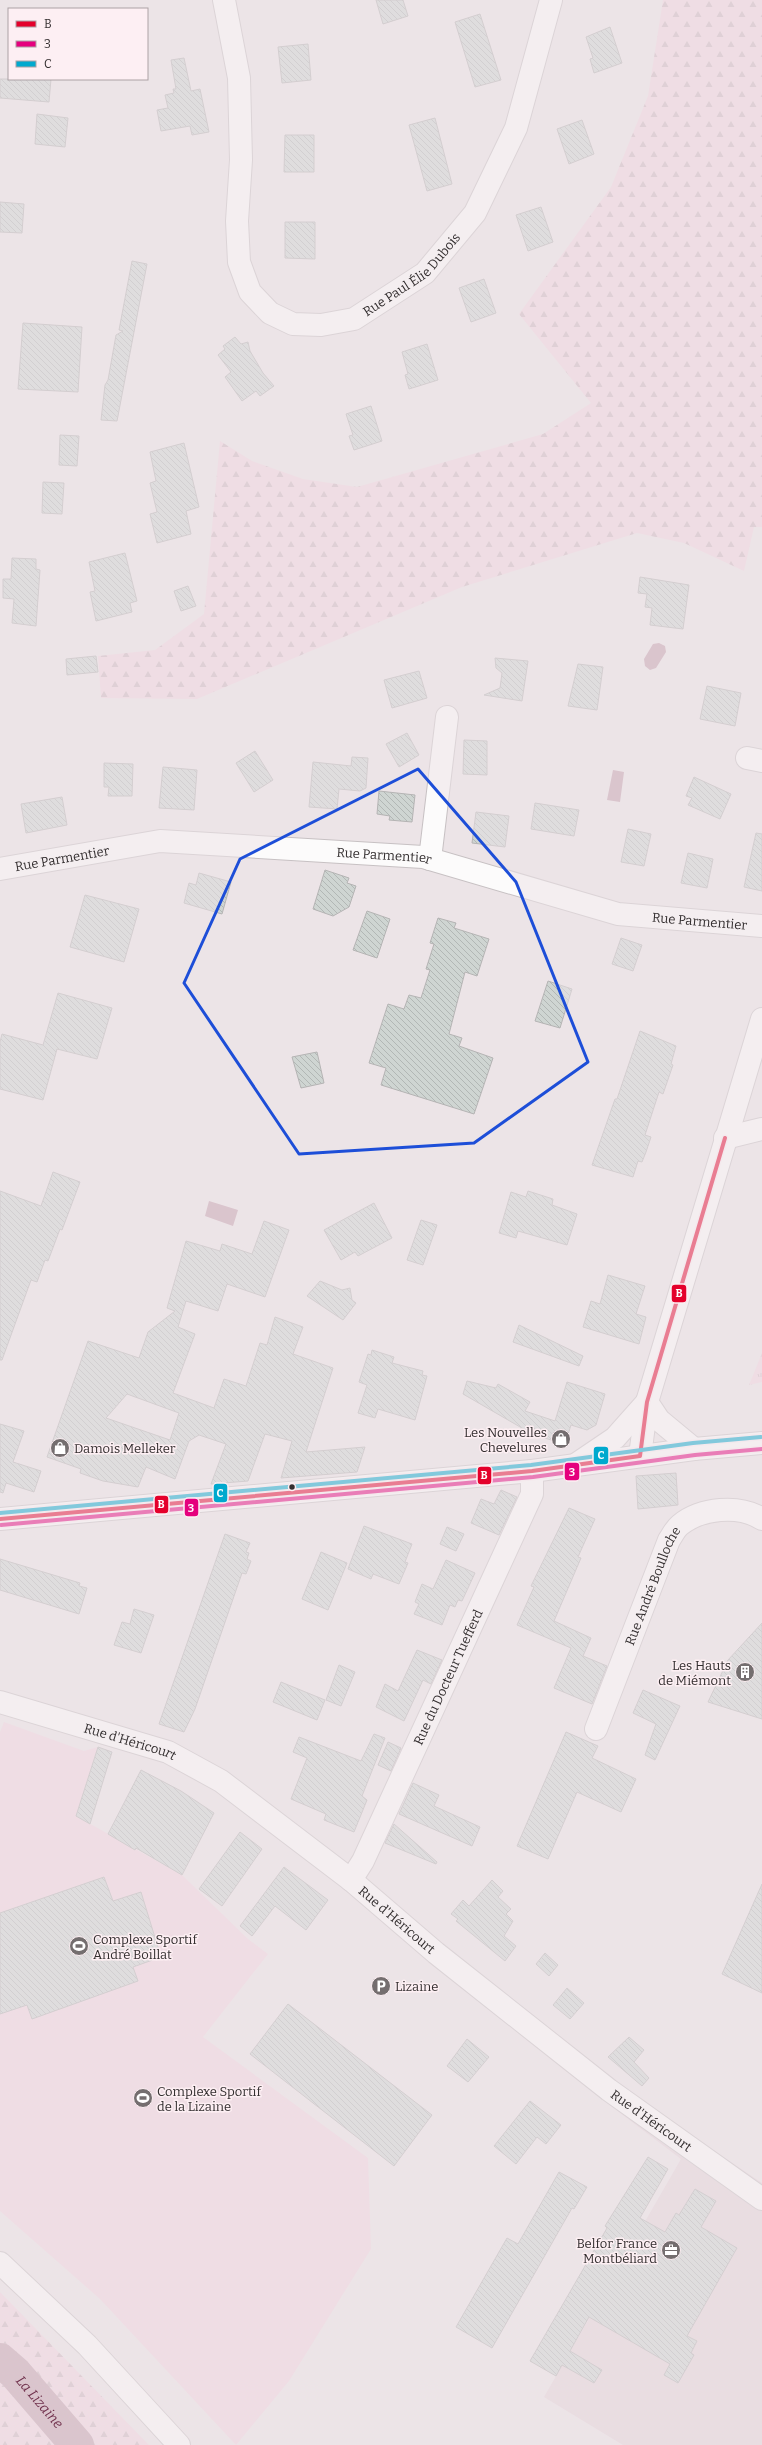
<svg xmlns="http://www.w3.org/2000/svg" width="762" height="2445" font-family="Bitter,serif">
<defs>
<pattern id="grass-tufts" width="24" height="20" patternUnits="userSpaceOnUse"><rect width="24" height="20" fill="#f1d6e0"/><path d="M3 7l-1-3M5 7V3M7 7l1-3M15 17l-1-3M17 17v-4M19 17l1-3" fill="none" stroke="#cfb8c0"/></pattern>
<pattern id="forest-firs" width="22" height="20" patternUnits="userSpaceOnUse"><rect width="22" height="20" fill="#f1d6e0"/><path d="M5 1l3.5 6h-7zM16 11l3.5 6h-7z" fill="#cfb8c0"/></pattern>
<pattern id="building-back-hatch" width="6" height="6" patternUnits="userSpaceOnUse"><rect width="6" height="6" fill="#cfd5d2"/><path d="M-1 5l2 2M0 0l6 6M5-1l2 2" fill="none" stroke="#b2b7b5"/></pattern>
</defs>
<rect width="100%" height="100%" fill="#ece4e7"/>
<path fill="#e4d4da" d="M621,2088L762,2183V2445H623L544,2397L681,2159L607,2103Z"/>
<path fill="url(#grass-tufts)" d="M762,1353V1382L749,1385Z"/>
<path fill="url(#forest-firs)" d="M663,0H762V527H754L744,571L684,543L637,533L462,587L197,699L101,698L98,656L155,650L204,614L220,441L252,461L303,479L357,487L543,434L591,403L519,314L611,187L648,96Z
M0,2292L147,2443L149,2445H0Z"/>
<path fill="#f1d6e0" d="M4,1722L84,1751L98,1747L76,1816L182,1875L248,1939L268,1954L203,2037L368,2158L371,2249L289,2381L236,2445L100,2299L0,2211V1732Z"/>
<path fill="#c39fad" d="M659,643L665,646L666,652L656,668L650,670L645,666L644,659L653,644Z
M613,770L624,772L620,802L607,800Z
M209,1201L238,1210L233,1226L205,1216Z"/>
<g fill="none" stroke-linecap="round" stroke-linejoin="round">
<path stroke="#c39fad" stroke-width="34" id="s1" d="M0,2360L15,2373L77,2445"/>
</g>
<path fill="url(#building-back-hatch)" stroke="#b5b4b4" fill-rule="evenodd" d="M376,0H403L408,16L383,24Z
M480,14L501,80L475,87L455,22Z
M610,27L622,63L594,73L590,59L593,58L586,37Z
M308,44L311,80L282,83L278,47Z
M184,58L191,91L200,89L209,132L192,135L190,126L161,131L157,110L168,108L165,95L174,93L173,89H176L171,60Z
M0,79H51L49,102L0,98Z
M37,114L68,118L65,147L35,144Z
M435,118L452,184L427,191L409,125Z
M582,120L594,154L569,164L557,129Z
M285,135H314V172H284Z
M0,202L24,204L22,233L0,232Z
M541,207L553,242L528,251L516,215Z
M285,222H315V259L285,258Z
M132,261L147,264L117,421L101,420L105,385L108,380L116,335L123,331L119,330Z
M484,279L496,313L471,322L459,288Z
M23,323L82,327L78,392L18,389Z
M235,337L241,344L248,342L250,351L263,373L274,386L260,396L256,391L242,401L225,377L231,372L218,355L225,349L223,346Z
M427,344L438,380L409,389L405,375L408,374L402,352Z
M371,406L382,441L354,450L349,436L353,435L346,414Z
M60,435L79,436L77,466L59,465Z
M184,443L199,507L186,511L191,534L157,543L150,514L157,512L150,483L156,481L150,452Z
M43,482L64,483L62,514L42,513Z
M125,553L137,601L130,603L132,612L96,621L90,592L95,591L89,562Z
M12,558L36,559V569L40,570L36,626L12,623L14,599L3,598V579H11Z
M640,577L689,585L683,629L650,625L652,608L645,607L647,594L638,593Z
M188,586L196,606L181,611L174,591Z
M96,656L98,672L67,675L66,659Z
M495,658L528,661L522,701L484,695L500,688L502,673L496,668Z
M578,664L603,667L597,710L568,706Z
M419,671L427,698L392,708L384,680Z
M707,686L741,693L735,726L700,719Z
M407,733L419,755L399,767L386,744Z
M464,740L487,741V775L463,774Z
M255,751L273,780L254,792L236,763Z
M352,757L368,758L366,788L360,791L339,789L337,809L309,807L313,762L351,766Z
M104,763L133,764L132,796H108L109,787H104Z
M163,767L197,770L194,810L159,808Z
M694,777L731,794L720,819L688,805L692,798L686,796Z
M379,791L415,795L412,822L389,820L390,816L377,814Z
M62,797L67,825L26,833L21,804Z
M535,803L579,810L574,836L531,829Z
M476,812L509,816L505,847L472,843Z
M628,829L651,834L644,866L621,862Z
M756,833L762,834V891L744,887Z
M688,853L713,859L707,888L681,883Z
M325,870L349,878L347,883L356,886L349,907L333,916L313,909Z
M199,873L231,882L222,914L184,903L189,883L196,885Z
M85,895L139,909L124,962L70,947Z
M367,911L390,919L377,958L353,950Z
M438,918L456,923L454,928L489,939L477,976L465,972L449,1034L462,1038L459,1046L493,1058L474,1114L381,1085L386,1068L369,1063L388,1004L404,1009L409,995L421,998L430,970L426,969L434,944L430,943Z
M621,938L642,945L633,971L612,964Z
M548,981L572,989L560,1028L535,1021Z
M58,993L112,1008L97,1059L57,1049L43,1100L0,1089V1042L2,1034L43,1045Z
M640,1031L676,1046L671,1064L673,1065L663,1094L659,1092L645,1135L651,1137L646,1152L642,1162L638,1161L633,1177L592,1165L615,1099H617Z
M317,1052L324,1083L301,1088L292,1057Z
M53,1172L80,1182L62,1230L60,1229L48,1261L45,1260L37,1282L31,1280L2,1360H0V1191L41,1206Z
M528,1191L553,1199L552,1205L577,1214L567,1245L518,1231L516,1238L499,1233L511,1192L526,1197Z
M374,1203L392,1238L358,1256L355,1252L341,1260L324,1230Z
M421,1220L437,1225L423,1265L407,1260Z
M264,1221L289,1230L265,1297L227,1284L218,1311L186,1301L178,1327L195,1334L173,1393L214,1408L224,1379L246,1386L260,1343L267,1345L275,1317L303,1327L293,1354L333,1368L306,1452L365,1447L357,1472L281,1478L292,1441L265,1434L248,1481L211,1484L226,1444L199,1435L189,1441L175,1479L146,1467L138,1487L103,1481L80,1473L81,1469L47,1457L88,1341L139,1358L148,1332L175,1311L167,1308L186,1241L220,1251L222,1244L252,1254ZM127,1394L179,1413L170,1440L106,1418Z
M608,1275L645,1286L636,1314L646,1317L639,1344L583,1327L591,1301L600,1304Z
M320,1281L342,1290L350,1288L352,1300L356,1303L343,1320L307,1296Z
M519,1325L583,1356L579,1366L513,1342Z
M372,1350L394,1357L392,1363L423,1371L422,1375L427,1376L415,1420L378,1409L375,1418L358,1413L367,1385L359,1382L368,1354L371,1355Z
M467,1381L496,1388L498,1384L530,1402L525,1411L555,1421L567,1382L605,1394L596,1425L587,1430L571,1425L565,1444L534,1435L463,1394Z
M0,1424L24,1431L13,1462L41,1471L34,1492L6,1483L3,1493L0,1492Z
M676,1473L678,1505L638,1509L636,1476Z
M501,1490L517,1497L499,1535L471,1523L481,1499L494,1504Z
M569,1508L595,1519L578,1557L581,1558L554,1621L591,1638L583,1656L607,1666L592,1704L554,1688L571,1648L517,1625L534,1587L531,1586Z
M364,1526L412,1544L405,1562L408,1563L399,1584L373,1574L371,1579L348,1569Z
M447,1527L464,1534L456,1551L440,1544Z
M225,1534L250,1543L246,1552L249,1553L247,1559L251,1561L246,1574L242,1573L195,1709L184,1732L159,1724Z
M321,1552L347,1563L328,1610L302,1599Z
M0,1559L80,1583L79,1586L87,1588L79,1614L0,1590Z
M446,1560L475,1573L462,1601L458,1600L455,1607L450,1605L442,1625L414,1614L419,1604L415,1602L422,1584L433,1589Z
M134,1609L154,1615L141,1653L114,1645L122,1622L130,1624Z
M762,1623V1719L708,1702L728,1660Z
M417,1650L442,1660L431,1684L423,1680L404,1721L376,1707L385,1684L398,1691Z
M339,1665L355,1672L341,1706L326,1700Z
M281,1682L325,1700L317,1720L273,1702Z
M643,1690L680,1706L655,1760L645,1755L656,1724L633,1713Z
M566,1732L598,1746L592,1758L636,1779L621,1812L577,1792L548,1859L517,1846Z
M374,1734L385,1738L362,1796L367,1800L354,1832L324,1820L326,1814L291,1799L307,1758L293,1752L299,1737L361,1761Z
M388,1742L401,1748L391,1771L378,1765Z
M98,1747L112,1752L90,1824L76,1816Z
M141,1770L181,1791L214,1813L182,1875L136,1848L135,1850L108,1834Z
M413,1783L439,1795L434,1806L480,1827L472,1846L399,1814Z
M394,1824L437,1862L436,1864L385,1843Z
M240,1832L262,1849L222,1906L199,1889Z
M284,1867L328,1900L306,1930L275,1906L252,1936L240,1926Z
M104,1877L113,1901L141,1892L161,1957L133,1967L138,1981L32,2019L27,2005L0,2014V1913Z
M492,1880L503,1891L498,1897L511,1909L506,1914L513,1921L504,1936L516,1946L505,1961L456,1921L458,1919L451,1914L463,1900L469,1906Z
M762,1884V1993L722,1974Z
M545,1953L558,1965L549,1976L536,1964Z
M567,1988L584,2003L570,2019L553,2005Z
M288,2004L432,2115L394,2166L250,2054Z
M629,2037L644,2050L634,2062L649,2078L642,2086L608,2057Z
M467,2039L489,2057L468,2082L447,2066Z
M530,2101L561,2125L546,2144L537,2137L516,2164L494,2146Z
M648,2157L668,2169L640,2218L665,2232L676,2213L679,2215L695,2189L716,2201L701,2227L737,2248L687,2336L697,2341L691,2353L694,2355L678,2383L664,2375L670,2364L589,2317L570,2351L602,2370L594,2383L562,2365L556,2376L530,2361L607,2228L605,2226Z
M559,2172L587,2187L574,2209L572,2208L492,2348L456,2327L507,2238L518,2244Z"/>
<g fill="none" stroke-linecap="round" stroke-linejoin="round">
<defs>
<g id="minor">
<path id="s2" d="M224,0L239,78L241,160L237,221L239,262L250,292L270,313L293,324L321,325L354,319L425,273L475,213L516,128L551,0"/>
<path d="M747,758L762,761"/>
<path d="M430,859L447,717"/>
<path id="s3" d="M0,869L160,841L423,857L618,914L762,926"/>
<path d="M725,1138L762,1129"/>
<path d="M647,1402L659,1420L694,1449"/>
<path d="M640,1456L647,1402L762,1019"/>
<path d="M578,1463L615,1438L647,1402"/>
<path d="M0,1519L532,1471L694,1449L762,1443"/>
<path id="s4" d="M0,1702L168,1752L221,1781L351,1880L436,1953L609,2090L762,2199"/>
<path id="s5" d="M596,1729L669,1540C672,1536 675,1529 680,1525C701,1508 739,1504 762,1519"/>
<path id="s6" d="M351,1880L363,1861L532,1494V1471"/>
</g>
<path id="major" d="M0,2263L87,2345L179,2445"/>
</defs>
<use href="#minor" stroke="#c7c1c3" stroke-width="24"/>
<use href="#major" stroke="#c7c1c3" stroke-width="24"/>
<use href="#minor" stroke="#fcfbfb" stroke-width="22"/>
<use href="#major" stroke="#fcfbfb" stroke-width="22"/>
<defs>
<path id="bus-1" d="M0,1519L532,1471L640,1456L647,1402L725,1138"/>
<path id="bus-2" d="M1,1525L533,1477L695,1455L762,1449"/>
<path id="bus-3" d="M0,1513L531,1465L693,1443L761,1437"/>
</defs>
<use href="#bus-1" stroke="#fdeff3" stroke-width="7"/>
<use href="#bus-2" stroke="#fdeff3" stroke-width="7"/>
<use href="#bus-3" stroke="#fdeff3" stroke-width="7"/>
<use href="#bus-1" stroke="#e4002b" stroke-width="4"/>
<use href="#bus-2" stroke="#e5007d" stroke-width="4"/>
<use href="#bus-3" stroke="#00a9ce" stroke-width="4"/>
</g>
<path d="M0 0H762V2445H0ZM418,769L516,882L588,1062L474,1143L299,1154L184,983L240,859Z" fill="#ece4e7" fill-opacity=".55" fill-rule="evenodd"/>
<path fill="none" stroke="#1d4ed8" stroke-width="3" stroke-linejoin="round" d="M418,769L516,882L588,1062L474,1143L299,1154L184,983L240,859Z"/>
<defs>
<symbol id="shop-disc" viewBox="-11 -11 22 22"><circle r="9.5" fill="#746e6f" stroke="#fdeff3"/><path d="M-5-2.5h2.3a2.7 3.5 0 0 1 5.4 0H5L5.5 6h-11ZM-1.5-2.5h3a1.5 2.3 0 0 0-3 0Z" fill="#fff"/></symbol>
<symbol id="building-disc" viewBox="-11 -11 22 22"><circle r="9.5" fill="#746e6f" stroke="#fdeff3"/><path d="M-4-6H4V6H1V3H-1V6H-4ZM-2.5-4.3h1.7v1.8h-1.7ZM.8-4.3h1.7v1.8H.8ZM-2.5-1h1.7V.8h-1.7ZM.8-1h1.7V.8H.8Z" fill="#fff"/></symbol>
<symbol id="stadium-disc" viewBox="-11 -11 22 22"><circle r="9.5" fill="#746e6f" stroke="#fdeff3"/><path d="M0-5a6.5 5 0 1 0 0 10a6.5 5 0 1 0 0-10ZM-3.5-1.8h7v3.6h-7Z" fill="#fff"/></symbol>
<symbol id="parking-disc" viewBox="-11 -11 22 22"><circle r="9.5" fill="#746e6f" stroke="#fdeff3"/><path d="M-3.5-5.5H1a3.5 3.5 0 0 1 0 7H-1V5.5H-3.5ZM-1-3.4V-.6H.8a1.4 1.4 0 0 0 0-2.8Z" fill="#fff"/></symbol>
<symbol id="office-disc" viewBox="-11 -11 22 22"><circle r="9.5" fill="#746e6f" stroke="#fdeff3"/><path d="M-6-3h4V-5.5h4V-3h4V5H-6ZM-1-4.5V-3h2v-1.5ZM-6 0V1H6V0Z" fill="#fff"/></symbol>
</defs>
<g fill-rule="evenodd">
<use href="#shop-disc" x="550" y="1428" width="22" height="22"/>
<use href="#shop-disc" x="49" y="1437" width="22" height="22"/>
<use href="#building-disc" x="734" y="1661" width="22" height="22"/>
<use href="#stadium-disc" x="68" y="1935" width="22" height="22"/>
<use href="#parking-disc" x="370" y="1975" width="22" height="22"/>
<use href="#stadium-disc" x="132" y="2087" width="22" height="22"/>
<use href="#office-disc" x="660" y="2239" width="22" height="22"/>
</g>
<circle fill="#332e2f" stroke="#fdeff3" stroke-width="1.5" cx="292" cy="1487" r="3.5"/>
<g text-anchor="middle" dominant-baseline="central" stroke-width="3" stroke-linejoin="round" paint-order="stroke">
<g font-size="13" fill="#332e2f" stroke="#fdeff3">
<text stroke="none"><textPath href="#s2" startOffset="485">Rue Paul Élie Dubois</textPath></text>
<text stroke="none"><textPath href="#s3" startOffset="387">Rue Parmentier</textPath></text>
<text stroke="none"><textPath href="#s3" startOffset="63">Rue Parmentier</textPath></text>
<text stroke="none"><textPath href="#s3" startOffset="711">Rue Parmentier</textPath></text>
<text stroke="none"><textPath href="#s5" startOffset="154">Rue André Boulloche</textPath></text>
<text stroke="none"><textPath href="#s6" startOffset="225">Rue du Docteur Tuefferd</textPath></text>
<text stroke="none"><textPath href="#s4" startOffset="136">Rue d'Héricourt</textPath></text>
<text stroke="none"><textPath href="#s4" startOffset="460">Rue d'Héricourt</textPath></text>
<text stroke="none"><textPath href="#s4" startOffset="784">Rue d'Héricourt</textPath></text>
</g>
<g font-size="13" fill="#332e2f" stroke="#fdeff3" text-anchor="start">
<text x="547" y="1432" text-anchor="end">Les Nouvelles<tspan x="547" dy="15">Chevelures</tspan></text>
<text x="74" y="1448">Damois Melleker</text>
<text x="731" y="1665" text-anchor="end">Les Hauts<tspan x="731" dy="15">de Miémont</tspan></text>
<text x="93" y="1939">Complexe Sportif<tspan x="93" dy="15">André Boillat</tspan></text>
<text x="395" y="1986">Lizaine</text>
<text x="157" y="2091">Complexe Sportif<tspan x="157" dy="15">de la Lizaine</tspan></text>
<text x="657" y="2243" text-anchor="end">Belfor France<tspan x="657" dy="15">Montbéliard</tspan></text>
</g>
<g font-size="14" font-style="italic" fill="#70314c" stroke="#fdeff3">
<text stroke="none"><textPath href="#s1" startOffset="58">La Lizaine</textPath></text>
</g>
</g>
<g stroke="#fdeff3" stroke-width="1.5">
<rect x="671" y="1284" width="16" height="19" rx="4" fill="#e4002b"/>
<rect x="593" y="1446" width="16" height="19" rx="4" fill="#00a9ce"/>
<rect x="564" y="1462" width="16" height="19" rx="4" fill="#e5007d"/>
<rect x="477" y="1466" width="15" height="19" rx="4" fill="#e4002b"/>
<rect x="213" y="1483" width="15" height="20" rx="4" fill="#00a9ce"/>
<rect x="154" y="1495" width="15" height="19" rx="4" fill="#e4002b"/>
<rect x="184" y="1498" width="15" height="19" rx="4" fill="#e5007d"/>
</g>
<g font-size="11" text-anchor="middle" font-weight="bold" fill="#fff">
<text x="679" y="1297">B</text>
<text x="601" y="1459">C</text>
<text x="572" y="1476">3</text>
<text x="484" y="1479">B</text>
<text x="220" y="1497">C</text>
<text x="161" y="1508">B</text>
<text x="191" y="1512">3</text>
</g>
<rect x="8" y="8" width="140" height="72" fill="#fdeff3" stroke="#aca2a5"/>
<rect x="16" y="21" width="20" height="6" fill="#e4002b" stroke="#aca2a5"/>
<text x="44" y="28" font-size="12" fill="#332e2f">B</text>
<rect x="16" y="41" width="20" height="6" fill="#e5007d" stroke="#aca2a5"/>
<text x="44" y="48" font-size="12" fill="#332e2f">3</text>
<rect x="16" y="61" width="20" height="6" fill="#00a9ce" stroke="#aca2a5"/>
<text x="44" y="68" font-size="12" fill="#332e2f">C</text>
</svg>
